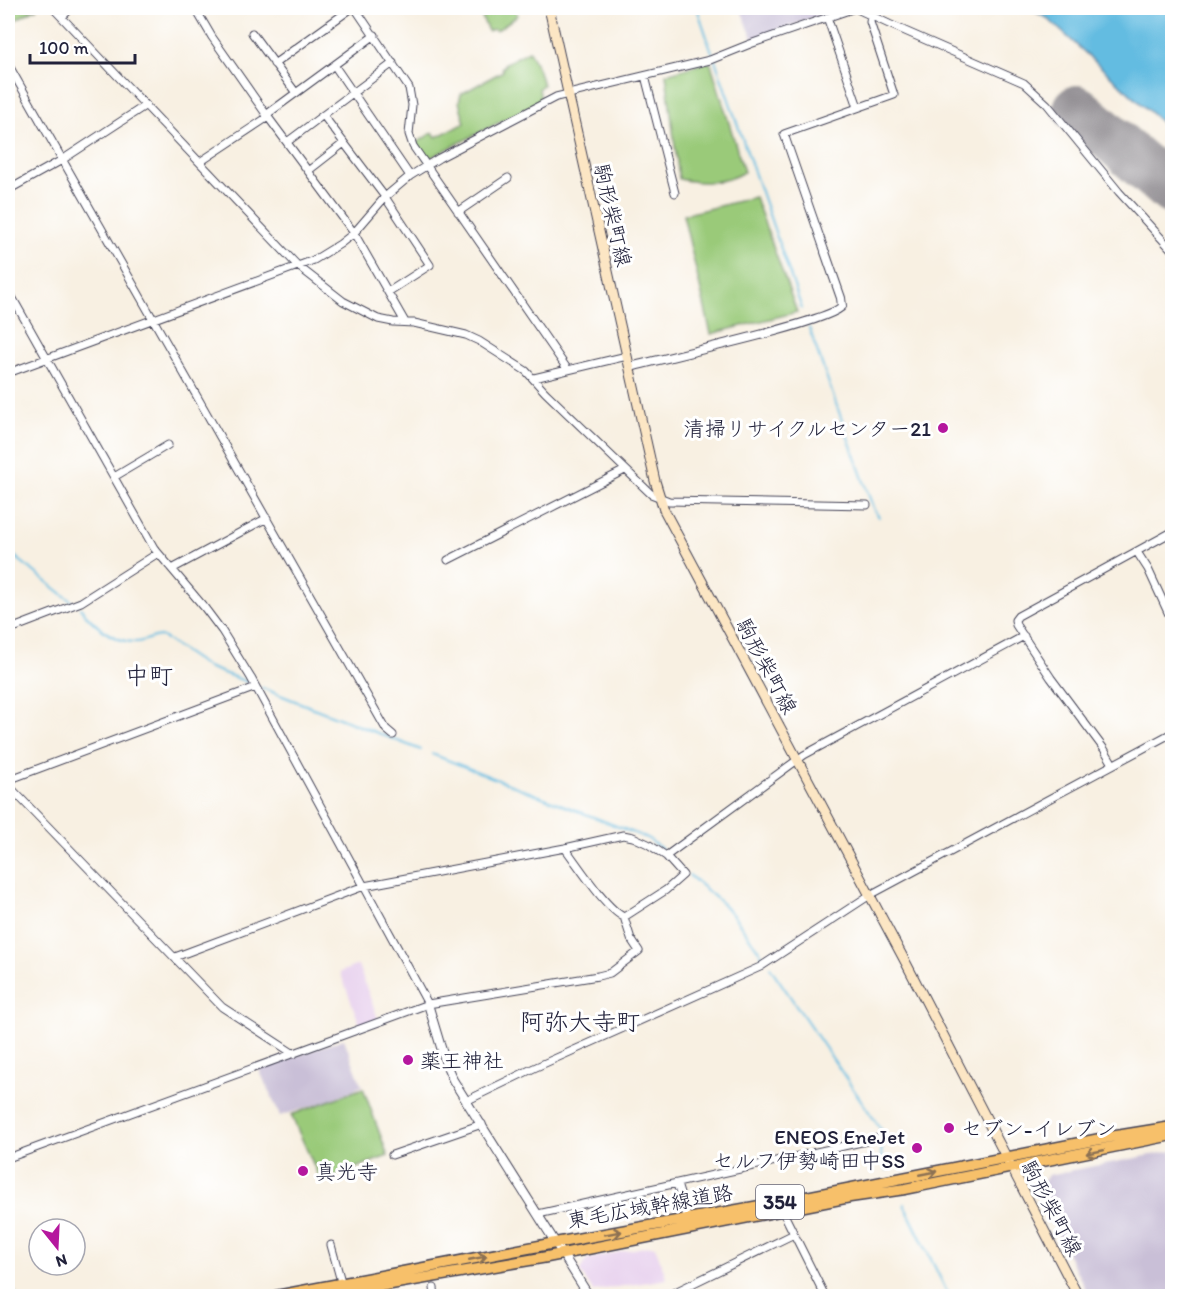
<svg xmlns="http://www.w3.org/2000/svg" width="1180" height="1304" font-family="Itim,'Klee One',sans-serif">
<rect width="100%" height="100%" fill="#fff"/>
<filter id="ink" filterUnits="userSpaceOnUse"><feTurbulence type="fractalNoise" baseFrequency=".0167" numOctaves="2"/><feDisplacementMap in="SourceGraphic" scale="12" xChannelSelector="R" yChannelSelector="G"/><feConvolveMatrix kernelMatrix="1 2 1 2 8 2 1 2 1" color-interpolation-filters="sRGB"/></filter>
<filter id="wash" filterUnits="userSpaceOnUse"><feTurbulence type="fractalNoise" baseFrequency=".008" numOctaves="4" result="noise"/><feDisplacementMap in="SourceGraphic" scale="24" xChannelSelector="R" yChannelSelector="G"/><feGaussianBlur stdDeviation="1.35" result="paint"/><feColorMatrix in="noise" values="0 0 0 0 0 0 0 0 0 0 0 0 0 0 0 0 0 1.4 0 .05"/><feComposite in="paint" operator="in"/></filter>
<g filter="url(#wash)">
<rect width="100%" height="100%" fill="#f8f0e2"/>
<path fill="#e8d2ee" d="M358,965L378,1019L360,1025L340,972Z
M648,1246H655L667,1279L593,1291L580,1271L587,1259Z"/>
<path fill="#c9bfd7" d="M740,8H841L753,39Z
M344,1039L362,1086L324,1102L280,1116L259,1069Z
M1172,1151V1296H1089L1052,1223L1038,1190L1048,1175Z"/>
<path fill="#9aca79" stroke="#5e765a" stroke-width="1.5" d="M8,8H37L8,24Z
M474,8H513L518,15L496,31L494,29L488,31L480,13L476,14Z
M529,51L539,71L543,85L539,88L541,101L426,160L415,144L433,132L436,137L465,123L459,102L461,94L503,71L502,67L505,66L504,64Z
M708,62L711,64L744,172C723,184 703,184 679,179L666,74Z
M755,197L797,312L711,334L683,215Z
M363,1088L388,1156L321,1181L291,1115Z"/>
<path fill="#64bce1" stroke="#436f8e" stroke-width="1.5" d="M1028,8H1172V132L1047,18Z"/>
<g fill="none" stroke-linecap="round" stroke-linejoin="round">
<path stroke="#64bce1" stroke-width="2" d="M697,8L712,52
M715,60L802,309
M809,328L874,510L879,517
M8,551L71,601
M80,608C94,625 113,643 137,642C146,641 153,636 161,636L207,667L250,683
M262,688L421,750
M432,754L647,838L662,849
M689,875L724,905L736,919L765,959
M770,967L882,1131
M883,1143L881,1154L887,1170
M904,1204L949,1296"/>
<path stroke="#64bce1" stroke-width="12" d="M8,1296H11"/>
<path stroke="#8d898e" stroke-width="48" d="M1077,109L1172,191"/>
</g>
</g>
<g filter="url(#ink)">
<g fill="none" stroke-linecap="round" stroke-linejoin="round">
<defs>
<path id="minor" d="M53,8L298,266L343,301L378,319L393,322L414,323L466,335L479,341L526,371L545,392L651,494L669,501L867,505
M195,8L212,37L268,117L354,233L405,322
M355,8L409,88L412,105L409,134L413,146L568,370
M855,8L889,24L1024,83L1047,104L1119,192L1172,250
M62,17L71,8
M827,17L858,107
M252,33L296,93
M8,64L386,729L393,735
M274,64L352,8
M334,65L410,176
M645,76L675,193
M266,115L375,35
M323,115L385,197L430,265L388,292
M287,142L393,63
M200,162L268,117
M308,171L344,143
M8,190L62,160L146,105
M458,212L508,178
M825,252L784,134L894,95L870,22L871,16
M8,290L154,548L204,607L222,631L251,678L428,1004
M8,373L314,260L340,244L354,233L385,197L410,176L439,158L556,97L710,60L750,44L855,8
M534,378L627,356
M114,477L168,445
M1137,552L1148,569L1172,621
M448,560L625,470
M172,569L267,518
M8,630L81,602L158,553
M1113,764L1104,749L1051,678L1016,625L1015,620L1018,616L1172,532
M8,780L256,687
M8,785L222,1007L294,1054
M666,856L804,755L1024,636
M175,957L364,886L565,848L623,835L633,837L648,844L666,856L683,875L666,890L624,917
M466,1101L534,1068L760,967L870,895L1172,733
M392,1155L482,1124
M8,1158L428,1004L598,976L610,973L639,951L631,939L624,917C606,909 578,865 565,848
M677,1184L688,1220
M782,1210L825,1296
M538,1214L884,1137
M331,1245L342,1285
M434,1288L435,1296
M667,1296L794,1234"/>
<path id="tertiary" d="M825,252L841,298L842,306
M630,367C659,359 832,322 842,306
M428,1004L446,1064L453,1080L589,1296"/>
<path id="secondary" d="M549,8L655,481L664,510L906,963L1078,1296"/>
<path id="trunk" d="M276,1296L555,1243L781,1202L1110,1137L1172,1127
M322,1296L547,1257L850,1197L905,1189L1172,1135"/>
</defs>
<use href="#minor" stroke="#424154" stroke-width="9"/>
<use href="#tertiary" stroke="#424154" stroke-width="10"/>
<use href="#secondary" stroke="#424154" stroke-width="11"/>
<use href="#trunk" stroke="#424154" stroke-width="13"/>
<use href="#minor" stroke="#fff" stroke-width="7"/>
<use href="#tertiary" stroke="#fff" stroke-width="8"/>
<use href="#secondary" stroke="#fce6c4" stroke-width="9"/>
<use href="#trunk" stroke="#f7c06b" stroke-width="10"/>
</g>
<defs><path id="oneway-shaft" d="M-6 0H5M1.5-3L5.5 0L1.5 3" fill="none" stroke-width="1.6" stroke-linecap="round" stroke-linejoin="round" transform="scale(1.5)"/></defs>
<g stroke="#8c7153">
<use href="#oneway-shaft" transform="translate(1095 1152) rotate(169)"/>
<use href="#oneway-shaft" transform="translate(928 1173) rotate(-11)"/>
<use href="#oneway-shaft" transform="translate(613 1233) rotate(-10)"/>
<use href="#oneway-shaft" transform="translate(478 1258) rotate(-11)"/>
</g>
</g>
<g fill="#b5179e" stroke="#fff" stroke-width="2">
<circle cx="943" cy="428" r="6"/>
<circle cx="408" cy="1060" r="6"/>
<circle cx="949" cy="1128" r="6"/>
<circle cx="917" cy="1148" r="6"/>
<circle cx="303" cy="1171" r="6"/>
</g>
<g text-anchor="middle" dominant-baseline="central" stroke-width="6" stroke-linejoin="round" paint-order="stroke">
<rect fill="#fff" stroke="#646476" stroke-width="1.5" x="756" y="1185" width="48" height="34" rx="4.5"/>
<g font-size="20" font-weight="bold" fill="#22223b">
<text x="780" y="1202">354</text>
</g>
<g font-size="21" fill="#22223b" stroke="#fff">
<text transform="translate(613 215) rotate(77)">駒形柴町線</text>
<text transform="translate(767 666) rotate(62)">駒形柴町線</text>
<text transform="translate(650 1206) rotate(-10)">東毛広域幹線道路</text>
<text transform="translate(1052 1208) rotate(62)">駒形柴町線</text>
</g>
<g font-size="21" fill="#22223b" stroke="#fff" text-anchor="start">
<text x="931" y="428" text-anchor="end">清掃リサイクルセンター21</text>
<text x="420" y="1060">薬王神社</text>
<text x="961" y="1128">セブン-イレブン</text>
<text x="905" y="1136" text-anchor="end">ENEOS EneJet<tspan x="905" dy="24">セルフ伊勢崎田中SS</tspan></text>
<text x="315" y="1171">真光寺</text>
</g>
<g font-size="24" fill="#22223b" stroke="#fff">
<text x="149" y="675">中町</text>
<text x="580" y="1021">阿弥大寺町</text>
</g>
</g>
<rect width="1180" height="1304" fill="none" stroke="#fff" stroke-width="30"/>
<g transform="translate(57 1247) rotate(162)"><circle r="28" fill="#ffffff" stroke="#a7a7b1" stroke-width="1.5"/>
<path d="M0-4.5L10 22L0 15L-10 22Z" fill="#b5179e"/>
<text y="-9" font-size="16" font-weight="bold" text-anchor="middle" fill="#22223b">N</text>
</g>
<path d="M30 54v9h105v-9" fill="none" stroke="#22223b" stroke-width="3"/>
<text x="39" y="54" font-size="18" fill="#22223b" stroke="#ffffff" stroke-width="4.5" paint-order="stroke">100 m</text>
</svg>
